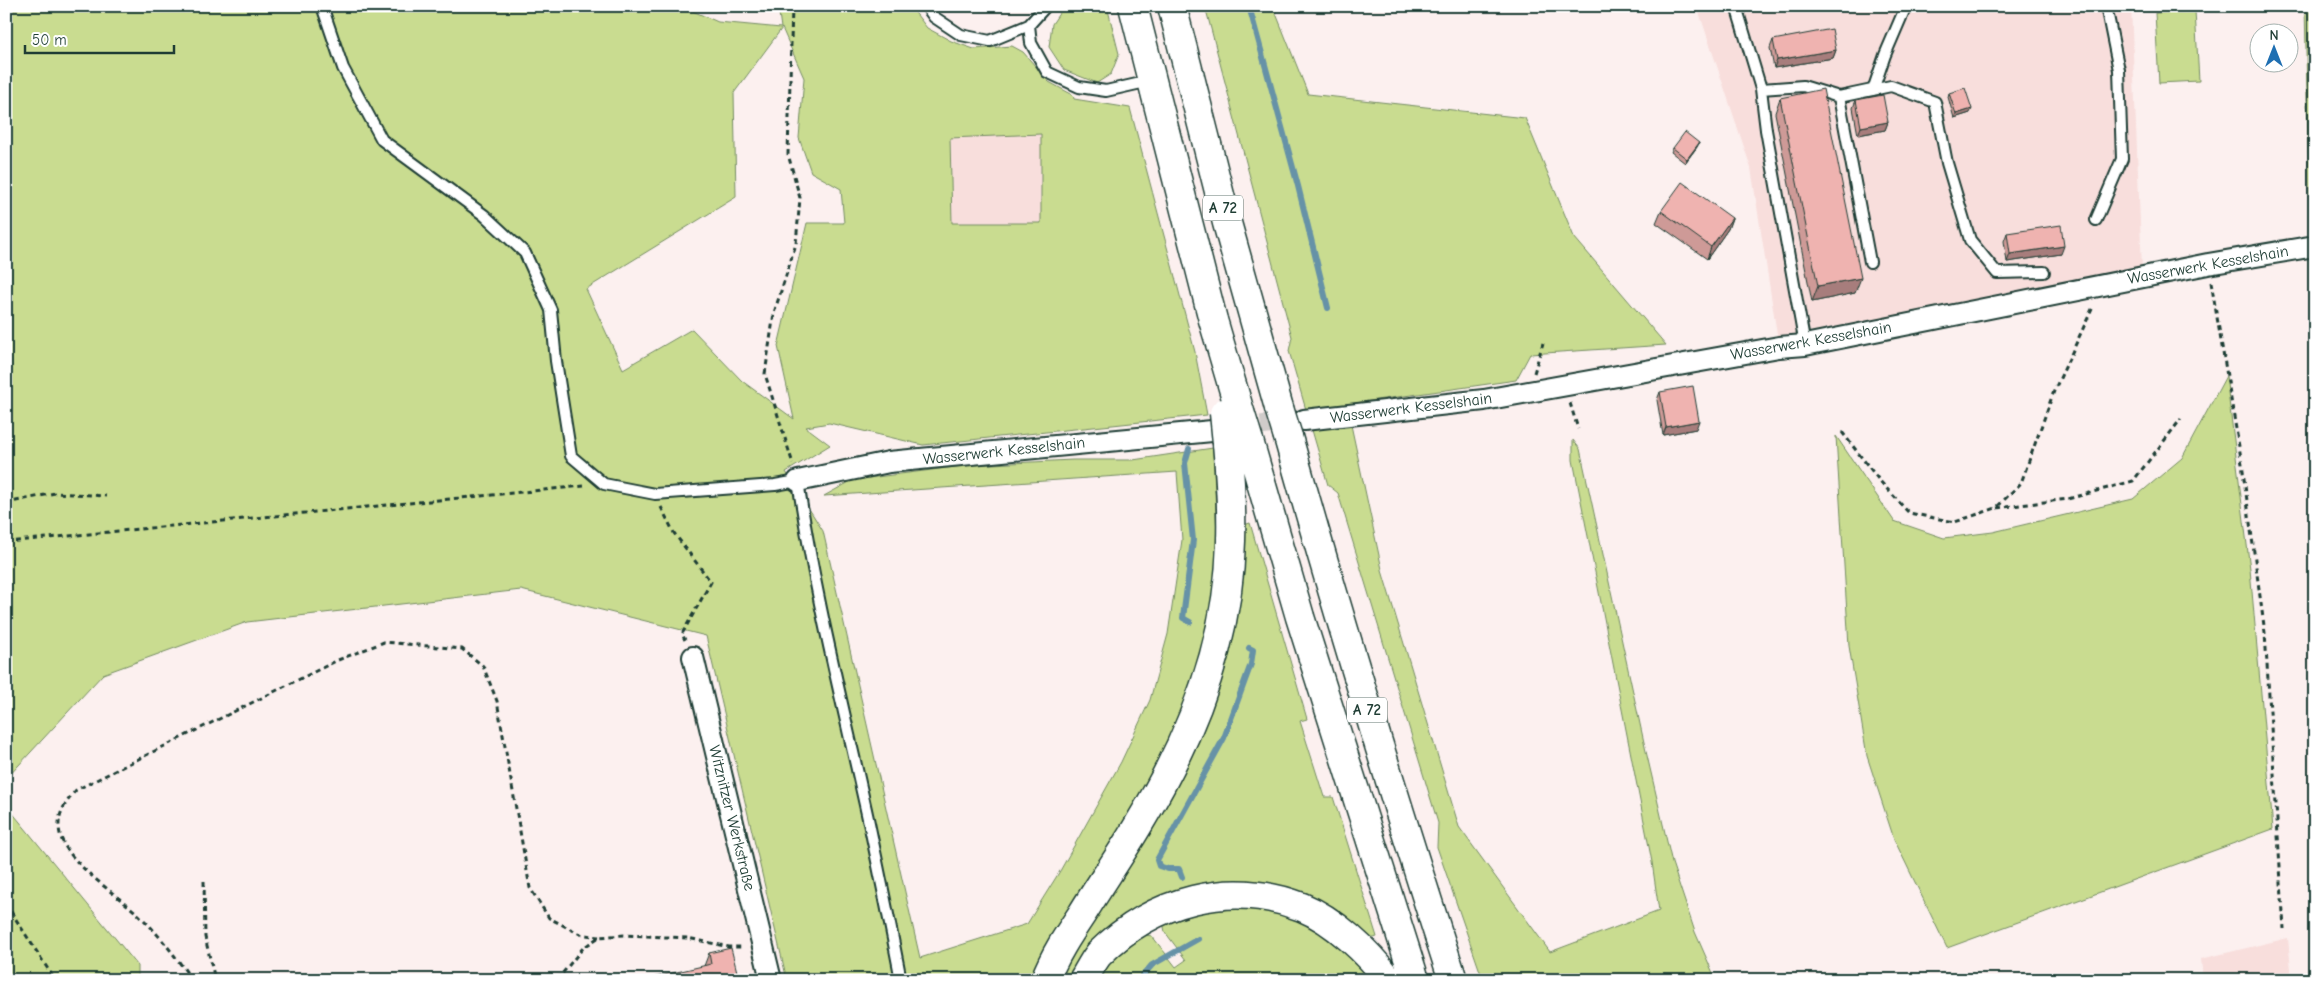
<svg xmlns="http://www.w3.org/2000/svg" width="2321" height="986" font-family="'Comic Neue',sans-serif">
<rect width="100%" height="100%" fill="#fcf0ef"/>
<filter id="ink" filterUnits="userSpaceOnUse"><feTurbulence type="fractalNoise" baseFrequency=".02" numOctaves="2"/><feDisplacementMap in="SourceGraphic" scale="10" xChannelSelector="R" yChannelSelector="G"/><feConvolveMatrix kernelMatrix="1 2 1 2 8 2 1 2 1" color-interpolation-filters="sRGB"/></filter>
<g filter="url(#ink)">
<path fill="#f8dedc" d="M1697,6H2131L2142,269L1824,329L1779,347L1751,168Z
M1042,134L1041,223H952L950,137Z
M2288,938L2292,980H2203L2201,959Z"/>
<path fill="#c9dc90" stroke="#748c62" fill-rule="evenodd" d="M6,6H681L718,22L781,28L778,6H910L927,28L951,41L974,49L1012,46L1023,52L1049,82L1073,95L1074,99L1130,108L1195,352L1207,415L923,445L829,423L806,427L830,445L786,472L823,531L920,958L1027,924L1060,871L1121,762L1150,700L1168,634L1182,540L1177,472L824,496L853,480L971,465L1073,460H1133L1213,448L1218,557L1210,619L1195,680L1173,738L1032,980H787L706,636L521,590L247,622L103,674L6,779ZM782,28L804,78L799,138L811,172L841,189L844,223H807L778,346L794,419L742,381L692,329L623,369L586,289L736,197L734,93ZM1041,134V223H952L950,138Z
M1064,6H1107L1119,54L1111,74L1097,83L1064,70L1049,47L1052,24Z
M1205,6H1273L1308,94L1525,118L1574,237L1666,345L1530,354L1516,380L1306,410L1289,351L1292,337Z
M2305,6H2315V228L2310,229Z
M2195,11L2199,81L2159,83L2155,13Z
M2226,376L2250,569L2273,829L1947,948L1894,839L1867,756L1849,646L1836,436L1894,521L1944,538L1993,532L2133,499L2182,458Z
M1351,425L1383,574L1459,827L1550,952L1659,911L1652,862L1573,460V440L1580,449L1645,747L1672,863L1695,932L1716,980H1483L1437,847L1438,823L1338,493L1328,485L1312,430Z
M1250,523L1307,719L1300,721L1324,797H1333L1377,937L1367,940L1226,884L1069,980H1055L1162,807L1241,526Z
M6,805L138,966V980H6Z
M1244,904L1317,924L1376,980H1094L1116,952L1140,934L1152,936L1176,967L1186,960L1165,932L1163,922L1181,914Z"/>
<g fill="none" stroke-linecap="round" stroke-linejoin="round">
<path stroke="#6692a7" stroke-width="6" d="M1249,6L1298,186L1328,308
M1189,449L1185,463L1193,540L1183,618L1190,622
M1182,877L1179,869H1168L1159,866L1157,860L1224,738L1251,664L1253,650L1249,648
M1139,980L1152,965L1198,939"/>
<path stroke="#d0ccca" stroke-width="20" stroke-dasharray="20 10" stroke-linecap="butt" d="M1231,429L1297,421"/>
<defs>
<path id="service" d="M322,6L343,68L382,140L484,215L525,253L551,310L556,361L571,456L604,484L655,494L775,485L798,481C815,597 844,709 869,823C880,875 891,928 901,980
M926,6L934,17L961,35L990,41L1029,25L1046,6
M1736,6L1761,89L1766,130L1805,345
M1029,25L1031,43L1047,72L1079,87L1106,91L1150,81
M1761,89L1803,86L1839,97L1870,262
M1873,90L1885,55L1906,6
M1839,97L1891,86L1935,102L1947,163L1970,240L1997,273L2044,272
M2096,220L2122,159L2119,70L2106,6"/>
<path id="minor" d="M1304,420L1484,400L1779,347L1805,345L2208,264L2315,246
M798,481L889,462L1212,431
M693,657L771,980"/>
<path id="motorway" d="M1133,6L1213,320L1240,412
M1172,6L1227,223L1279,408
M1288,437C1339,619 1395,800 1453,980
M1249,441L1300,617L1415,980
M1045,980C1054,956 1068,935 1082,914C1101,883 1122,853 1140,822C1192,736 1229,642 1231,541C1232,509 1230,476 1227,443
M1083,980C1088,972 1093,961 1099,954C1153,900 1230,879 1302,907C1334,920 1368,952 1389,980"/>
</defs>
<use href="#service" stroke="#1f3d34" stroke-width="14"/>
<use href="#minor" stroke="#1f3d34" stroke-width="24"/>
<use href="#motorway" stroke="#1f3d34" stroke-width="31"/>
<path stroke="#1f3d34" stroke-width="3" stroke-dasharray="5 4" stroke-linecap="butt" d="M792,6L788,154L800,198L796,244L774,313L765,374L793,464
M2211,282L2242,464L2265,633L2284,929
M1534,373L1543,343
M1570,403L1578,429
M1842,432L1879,480L1909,513L1955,522L1996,508L2021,483L2054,391L2093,307
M6,503L55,493L106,496
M661,507L674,533L711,582L682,634L685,640
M1997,508L2068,499L2133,481L2181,419
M6,542L584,486
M204,881L205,937L215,980
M6,904L55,980
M192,980C176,957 161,937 142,918C120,896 67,864 60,834C56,815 64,805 76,790L338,660L384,642L462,649L483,666L497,701L530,888L549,918L580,934L599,937
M557,980L583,948L599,937L624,935L688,938L729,947H744"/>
<use href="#service" stroke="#fff" stroke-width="10"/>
<use href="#minor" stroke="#fff" stroke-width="20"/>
<use href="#motorway" stroke="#fff" stroke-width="28"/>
<defs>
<path id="motorway-bridge" d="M1279,408L1288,437
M1240,412L1249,441
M1224,413L1227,443"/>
</defs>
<use href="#motorway-bridge" stroke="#1f3d34" stroke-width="31" stroke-linecap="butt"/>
<use href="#motorway-bridge" stroke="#fff" stroke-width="28"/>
</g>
<path fill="#ce9a97" stroke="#1f3d34" d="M1773,40L1836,50L1833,58L1774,68L1770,48Z
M1949,93L1970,113L1954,118L1948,97Z
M1780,98L1855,293L1812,302L1775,113Z
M1856,100L1888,122L1885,130L1858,135L1853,108Z
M1699,143L1697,147L1685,163L1671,152L1673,148Z
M1661,211L1732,218L1728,229L1707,259L1656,223Z
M2007,233L2061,254L2007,262L2004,241Z
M1660,392L1696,429L1663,435L1657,400Z
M709,953L739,980L704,966Z"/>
<path fill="#a77d7b" stroke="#1f3d34" d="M1836,50L1833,58L1774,68L1777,60Z
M1972,109L1970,113L1954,118L1956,114Z
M1888,122L1885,130L1858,135L1861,127Z
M1699,143L1697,147L1685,163L1687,159Z
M1732,218L1728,229L1707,259L1711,247Z
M2064,246L2061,254L2007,262L2010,254Z
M1861,278L1855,293L1812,302L1818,286Z
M1699,421L1696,429L1663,435L1666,427Z"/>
<path fill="#efb3b0" stroke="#1f3d34" d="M1832,29L1836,50L1777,60L1773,40Z
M1965,88L1972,109L1956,114L1949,93Z
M1823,89L1861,278L1818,286L1780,98Z
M1883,95L1888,122L1861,127L1856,100Z
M1685,132L1699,143L1687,159L1673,148Z
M1682,182L1732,218L1711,247L1661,211Z
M2061,225L2064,246L2010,254L2007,233Z
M1693,386L1699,421L1666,427L1660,392Z
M731,948L739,980H643L711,964L709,953Z"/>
</g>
<g text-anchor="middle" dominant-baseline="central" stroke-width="5" stroke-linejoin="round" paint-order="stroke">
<g fill="#fff" stroke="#627771" stroke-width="1">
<rect x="1203" y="195.5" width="40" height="25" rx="4"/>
<rect x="1347" y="697.5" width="40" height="25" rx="4"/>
</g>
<g font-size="15" font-weight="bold" fill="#1f3d34">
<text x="1223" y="208">A 72</text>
<text x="1367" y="710">A 72</text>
</g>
<g font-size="16" fill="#1f3d34" stroke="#fff">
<text transform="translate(2208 265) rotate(-10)">Wasserwerk Kesselshain</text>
<text transform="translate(1811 341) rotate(-10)">Wasserwerk Kesselshain</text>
<text transform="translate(1411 408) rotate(-7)">Wasserwerk Kesselshain</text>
<text transform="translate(1004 451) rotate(-6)">Wasserwerk Kesselshain</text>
<text transform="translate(732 818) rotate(76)">Witznitzer Werkstraße</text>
</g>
</g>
<rect width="2321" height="986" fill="none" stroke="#fff" stroke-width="25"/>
<rect x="12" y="12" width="2296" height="961" fill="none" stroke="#1f3d34" stroke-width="2" filter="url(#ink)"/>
<g transform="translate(2274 48)"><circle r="24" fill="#ffffff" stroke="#a5b1ae"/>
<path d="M0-4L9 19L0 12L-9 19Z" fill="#1f6fb2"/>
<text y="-8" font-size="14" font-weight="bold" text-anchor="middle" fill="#1f3d34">N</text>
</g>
<path d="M25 45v8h149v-8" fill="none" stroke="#1f3d34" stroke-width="2.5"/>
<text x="32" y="45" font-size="15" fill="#1f3d34" stroke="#ffffff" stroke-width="4" paint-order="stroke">50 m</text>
</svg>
